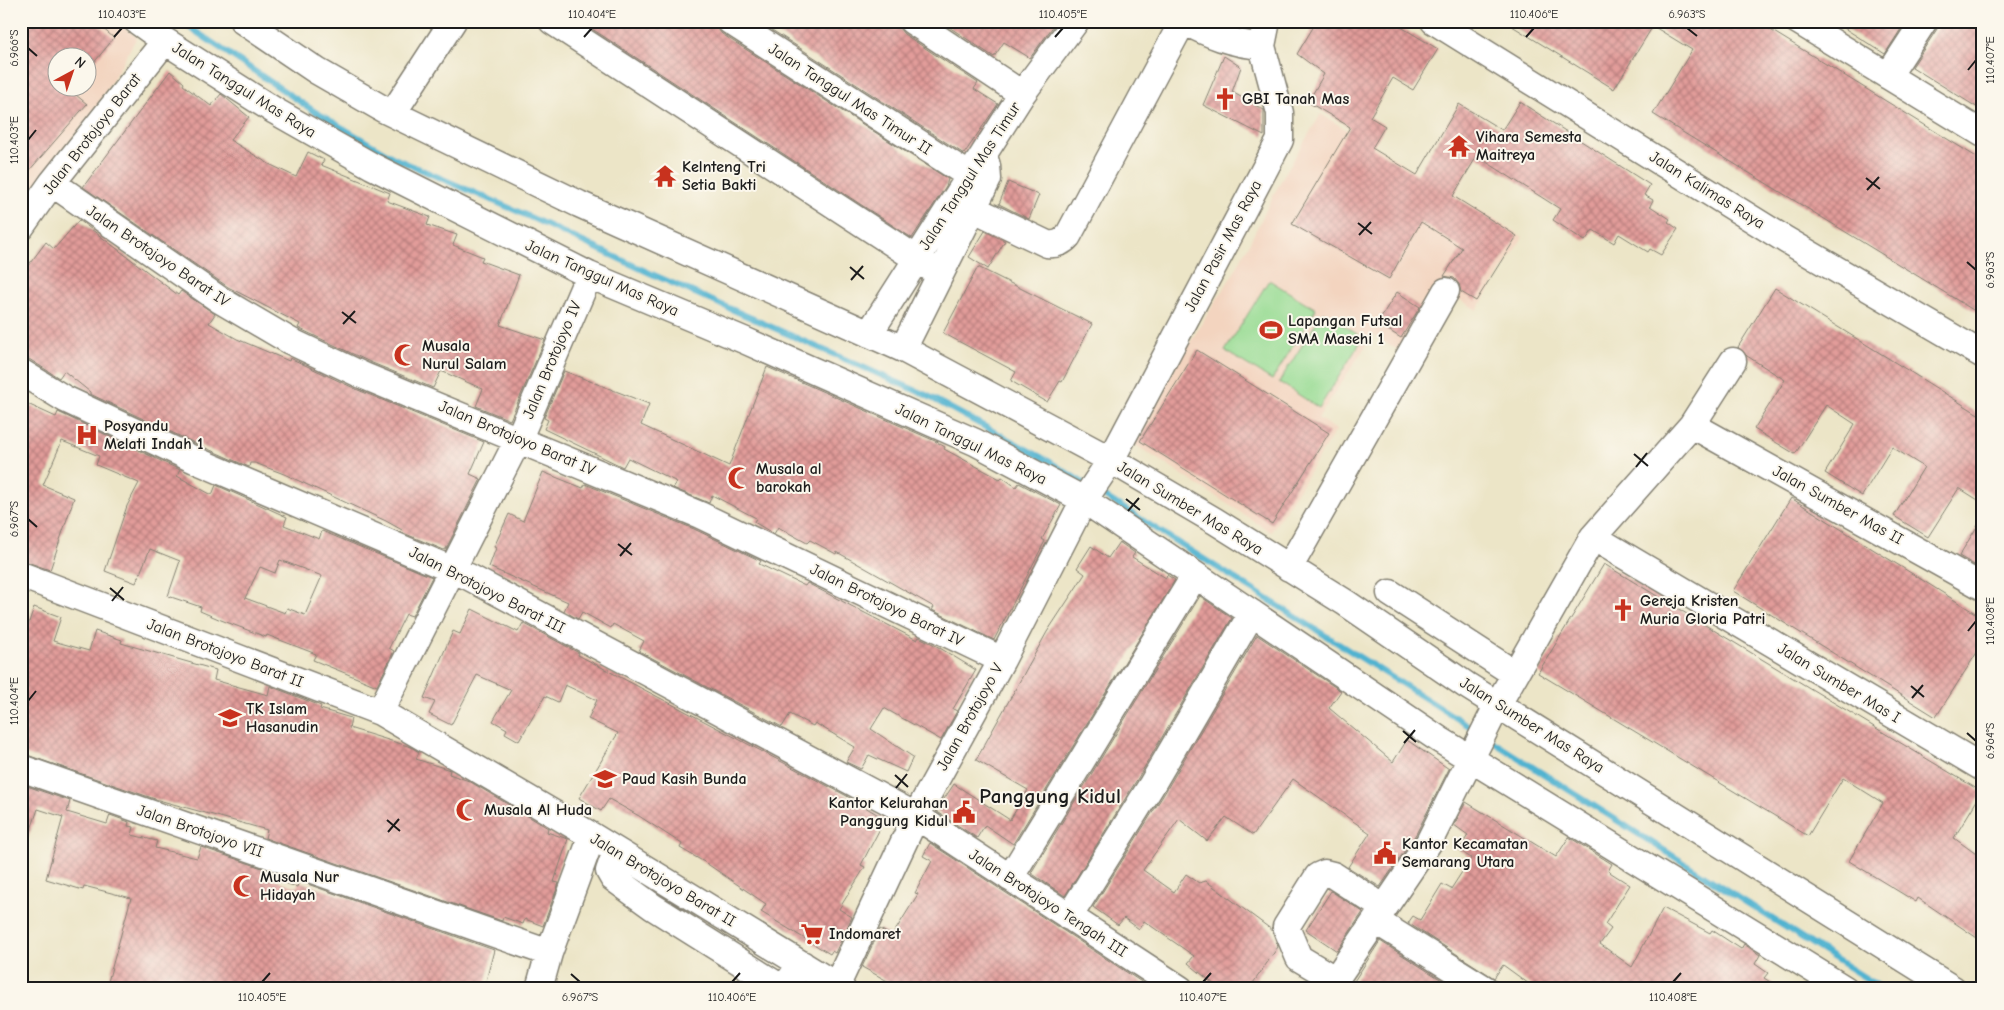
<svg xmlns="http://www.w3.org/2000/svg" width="2004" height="1010" font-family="'Comic Neue',sans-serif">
<defs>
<pattern id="building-cross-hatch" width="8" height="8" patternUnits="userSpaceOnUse" patternTransform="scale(1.25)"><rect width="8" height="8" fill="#e29c9a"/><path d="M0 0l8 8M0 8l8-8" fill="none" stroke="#b67e7d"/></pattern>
</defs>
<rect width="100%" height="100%" fill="#fbf7ec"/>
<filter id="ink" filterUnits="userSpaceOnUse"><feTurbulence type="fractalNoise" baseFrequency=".02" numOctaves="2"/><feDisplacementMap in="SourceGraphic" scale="10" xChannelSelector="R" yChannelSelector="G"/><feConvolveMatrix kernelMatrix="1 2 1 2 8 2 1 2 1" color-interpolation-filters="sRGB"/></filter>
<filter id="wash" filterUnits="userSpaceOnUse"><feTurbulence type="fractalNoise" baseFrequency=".0096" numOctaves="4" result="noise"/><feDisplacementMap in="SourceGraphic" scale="20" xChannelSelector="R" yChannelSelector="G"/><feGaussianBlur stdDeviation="1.12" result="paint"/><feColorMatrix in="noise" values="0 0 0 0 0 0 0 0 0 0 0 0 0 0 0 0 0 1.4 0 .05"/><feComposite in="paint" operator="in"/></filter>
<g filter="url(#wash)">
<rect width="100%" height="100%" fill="#ece5c7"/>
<path fill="#f3d4bf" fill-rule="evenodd" d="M21,21H116L137,37L93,114L21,202ZM58,58H88V88H58Z
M1321,114L1523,237L1477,310L1439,287L1400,351L1373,335L1318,418L1336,430L1271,532L1128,440L1235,271L1284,175Z"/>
<path fill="#97db93" stroke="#5a7c58" d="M1269,280L1316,309L1272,380L1225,351Z
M1323,312L1363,338L1319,408L1279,382Z"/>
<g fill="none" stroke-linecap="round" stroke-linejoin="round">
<path stroke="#51b3d0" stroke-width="6" d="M180,21L314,111L394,158L519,212L654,275L926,395L1050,462L1088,486
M1096,491L1477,731
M1487,738L1883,989"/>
</g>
<g id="blocks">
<path fill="url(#building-cross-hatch)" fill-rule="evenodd" d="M21,21H94L114,38L88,70V58H58V88H73L70,90L87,104L21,180Z
M580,21H715L717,28L722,34L948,179L946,186L912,238Z
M758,21H897L899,28L904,34L978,83L974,89L998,104L964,154Z
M940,21H1057L1030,58L1004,42L994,57Z
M1317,21H1391L1438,49L1413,90L1393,78L1370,117L1385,126L1372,148L1417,175L1459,104L1502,130L1520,102L1650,185L1644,195L1653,200L1650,206L1670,219L1668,222L1678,229L1661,255L1650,249L1648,252L1619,234L1614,243L1593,230L1585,241L1553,220L1560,209L1477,156L1453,196L1517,236L1476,301L1461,292L1459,284L1454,278L1444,276L1462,248L1421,222L1389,279L1292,224L1350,127L1308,102L1324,74L1297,54Z
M1504,21H1756L1894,106L1983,161V316L1653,114L1692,50L1653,26L1614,89Z
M1833,21H1906L1885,54Z
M1939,21H1983V111L1912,67L1937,29Z
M1224,56L1241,67L1232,92L1264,110V136L1203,105Z
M170,71L184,83L183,85L211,106L221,94L249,117L230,140L269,164L296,177L308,152L324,160L321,165L390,193L387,201L430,217L427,225L457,235L453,245L483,257L481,261L519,275L500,325L545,340L510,420L476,406L483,389L441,371L433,388L370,362L298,328L300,324L228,287L83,187Z
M1008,182L1039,195L1029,219L999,204Z
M79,220L178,295L181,291L215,314L209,323L237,339L289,361L290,358L358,390L484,442L470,474L481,479L446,549L444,550L401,532L402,530L386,521L284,474L255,463H250L249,467L201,446L90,394V392L64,371L59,378L29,359L21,357V275L46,242L54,249Z
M985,231L1005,241L988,269L969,257Z
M978,267L1092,324L1062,382L1060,381L1047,402L1011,381L1016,372L943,333Z
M1775,288L1983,417V503L1959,488L1928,537L1894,516L1924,467L1892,447L1862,496L1825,473L1855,424L1826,405L1795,454L1754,429L1785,380L1747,356L1738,347Z
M1397,292L1420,307L1401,338L1377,323Z
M1197,350L1329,433L1272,524L1140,441Z
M767,367L935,441L945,447L944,449L1000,479L1002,477L1016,487L1019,483L1061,505L1042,539L1045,541L994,640L932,610L934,607L837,552L836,554L810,540L807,543L778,527L774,534L754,522L756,518L712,495L709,503L673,488L677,482L628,458L623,467L544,429L548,420L544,418L564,371L649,404L641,425L729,466Z
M21,401L56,417L58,412L180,470L177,476L212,495L216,485L287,517L284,525L319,539L322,531L432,577L412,616L406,614L389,648L394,651L377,686L313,660L316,654L267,635L266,637L221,620L200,611L201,607L168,596L180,561L150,549L136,583L105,571L127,506L139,483L96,465L99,456L62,441L43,485L74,498L50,570L21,560ZM280,560L322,576L305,615L287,608L285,613L245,598L260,567L275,573Z
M543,472L583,488L585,484L694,529L761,561L759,564L805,586L807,583L917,640L919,637L935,645L976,670L953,709L957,711L941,740L884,708L871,729L913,757L906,772L869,755L861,769L846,762L855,747L815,723L813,726L790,714L782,727L639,651L644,641L613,624L611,628L582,612L578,619L564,611L568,602L489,567L496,548L494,547L509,514L523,521Z
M1791,498L1983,618V643L1936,717L1733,591Z
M1983,517V570L1959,556Z
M1119,542L1135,553L1132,557L1166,578L1167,575L1175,580L1013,844L985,825L977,838L936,811L954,784L1010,820L1028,790L976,760L1047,632L1085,574L1077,568L1091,546L1108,558Z
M1604,564L1982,792L1954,838L1983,859V942L1918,898L1916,902L1849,861L1883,803L1843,778L1808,836L1538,673Z
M1200,596L1232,618L1138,778L1065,896L1031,873Z
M34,607L61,617L53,641L89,651L95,631L122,640L121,643L216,670L214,680L268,695L270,686L321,706L320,709L351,718L349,728L411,747L419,752L416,759L450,770L449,774L469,781L548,828L547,832L568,839L554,882L559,883L543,926L525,919L523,924L503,917L502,921L265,838L267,830L155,799L21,753V646Z
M472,609L518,632L523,623L579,653L578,655L845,795L885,819L861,865L865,867L839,909L852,917L835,953L832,951L830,954L761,912L766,904L706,863L680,848L682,844L639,816L609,799L601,811L579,798L618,733L588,719L597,700L565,685L558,702L545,696L519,741L505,733L507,729L493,721L511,690L477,675L451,725L429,714L435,702L424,698L453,631L460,634Z
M1257,635L1341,691L1329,708L1393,762L1407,740L1449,769L1416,834L1380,887L1348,867L1370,833L1293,779L1253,835L1226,817L1207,841L1179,819L1143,870L1174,892L1186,874L1199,883L1206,881L1272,930L1278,947L1249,989H1220L1188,963L1194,956L1144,921L1139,929L1124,918L1118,925L1093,907L1164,794Z
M21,784L70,801L67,812L107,824L110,815L129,822L128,826L134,827L132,835L157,841L155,848L197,858L201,847L265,869L263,876L297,887L299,881L494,950L484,989H106L131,898L84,886L83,890L46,879L63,817L38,809L24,850H21Z
M1466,802L1556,857L1569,837L1612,864L1608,871L1630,885L1605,924L1611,929L1600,944L1632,967L1663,908L1710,933L1712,930L1741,949L1744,944L1760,955L1755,964L1768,973L1764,978L1781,989H1536L1503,965L1494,978L1408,923L1413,916L1420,920L1442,884L1451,889L1471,858L1459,850L1468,835L1454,825Z
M930,843L1061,929L1152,989H902L862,967L880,929L892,936L918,894L915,893L932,861L923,856Z
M1331,891L1363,912L1337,951L1306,930Z
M1380,941L1456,989H1349Z"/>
</g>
</g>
<g filter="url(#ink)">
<use href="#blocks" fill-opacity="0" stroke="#848072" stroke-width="1"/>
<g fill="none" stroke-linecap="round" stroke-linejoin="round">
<defs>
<path id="minor" d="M137,21L165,41L275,111L372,166L589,275L746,341L975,442L1084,500L1440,740L1845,989
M243,21L317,71L383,109L579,204L903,349L1111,460L1215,521L1346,603L1466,685L1953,989
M552,21L940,274
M730,21L970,176
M912,21L1022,94
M1183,21C1210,35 1232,44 1262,46
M1434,21L1786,240L1983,355
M1798,21L1983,134
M1888,76L1924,21
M393,113L453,21
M52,183L220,300L290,341L364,376L700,515L1002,660
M974,209L1047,244C1056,245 1062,243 1068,236L1183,21
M21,227L52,183L165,41
M869,334L1022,94L1076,21
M903,349L988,179L987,166L984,156
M21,372L65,399L195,460L469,577L916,816L1180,989
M1692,425L1983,587
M1593,537L1983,768
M1289,568L1446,291
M21,575L380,712L592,836L842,989
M1390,593L1515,674
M380,712L519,438L589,275
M21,768L549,953
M616,851L609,871L613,878L653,907L780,987L788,982L802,964
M1010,878L1195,575
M1069,917L1151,786L1252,613
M1376,921L1485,989
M1336,980L1299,958L1286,927L1318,876L1325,873L1333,875L1384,908
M539,989L549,953L592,836
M835,989L916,816L1002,660L1084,500L1111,460L1280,140V113L1262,46L1267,21
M1329,989L1429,842L1498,704L1593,537L1692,425L1733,361"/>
</defs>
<use href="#minor" stroke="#848072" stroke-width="29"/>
<use href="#minor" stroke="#fff" stroke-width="26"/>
</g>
</g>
<path fill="none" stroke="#1c1c1c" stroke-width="2" d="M1687,28L1697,36M114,37L122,28M584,37L592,28M1055,37L1063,28M1526,37L1534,28M28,48L37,56M1968,70L1976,60M28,140L36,130M1866,178L1880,189M1867,190L1879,177M1358,223L1372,234M1359,235L1371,222M1967,262L1976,270M850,267L864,279M851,280L863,266M342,312L356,323M343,324L355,311M1634,454L1648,466M1636,467L1647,453M1126,499L1140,510M1128,511L1139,498M28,519L37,527M618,544L632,555M620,556L631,543M110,588L124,600M112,601L123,587M1968,631L1976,621M1911,686L1924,697M1912,698L1923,685M28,701L36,691M1403,731L1416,742M1967,733L1976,741M1404,743L1415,730M895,775L908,787M896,788L907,774M387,820L400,831M388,832L399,819M571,974L580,982M262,982L270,973M732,982L740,973M1203,982L1211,973M1673,982L1681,973"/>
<defs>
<symbol id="church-bare" viewBox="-9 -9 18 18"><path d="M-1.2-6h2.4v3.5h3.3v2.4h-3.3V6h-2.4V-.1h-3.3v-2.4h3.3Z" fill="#c8321e" stroke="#fbf7ec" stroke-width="2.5" paint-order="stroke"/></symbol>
<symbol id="temple-bare" viewBox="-9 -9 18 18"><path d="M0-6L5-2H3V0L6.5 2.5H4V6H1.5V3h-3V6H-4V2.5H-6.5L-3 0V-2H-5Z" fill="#c8321e" stroke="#fbf7ec" stroke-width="2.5" paint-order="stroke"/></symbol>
<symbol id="stadium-bare" viewBox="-9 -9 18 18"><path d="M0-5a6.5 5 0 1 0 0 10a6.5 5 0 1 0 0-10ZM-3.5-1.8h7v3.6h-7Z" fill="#c8321e" stroke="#fbf7ec" stroke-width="2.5" paint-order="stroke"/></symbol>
<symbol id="mosque-bare" viewBox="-9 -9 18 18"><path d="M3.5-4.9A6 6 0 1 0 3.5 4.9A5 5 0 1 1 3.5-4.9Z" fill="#c8321e" stroke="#fbf7ec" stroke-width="2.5" paint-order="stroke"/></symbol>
<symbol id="hospital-bare" viewBox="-9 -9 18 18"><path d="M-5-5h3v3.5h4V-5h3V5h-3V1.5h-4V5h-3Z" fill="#c8321e" stroke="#fbf7ec" stroke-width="2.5" paint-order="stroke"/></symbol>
<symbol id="school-bare" viewBox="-9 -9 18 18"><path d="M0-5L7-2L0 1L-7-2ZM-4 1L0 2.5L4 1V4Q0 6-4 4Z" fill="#c8321e" stroke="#fbf7ec" stroke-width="2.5" paint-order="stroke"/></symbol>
<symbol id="civic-bare" viewBox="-9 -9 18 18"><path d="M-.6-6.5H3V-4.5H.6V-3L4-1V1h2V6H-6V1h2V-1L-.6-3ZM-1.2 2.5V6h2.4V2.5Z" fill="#c8321e" stroke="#fbf7ec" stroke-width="2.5" paint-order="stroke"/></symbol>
<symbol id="supermarket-bare" viewBox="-9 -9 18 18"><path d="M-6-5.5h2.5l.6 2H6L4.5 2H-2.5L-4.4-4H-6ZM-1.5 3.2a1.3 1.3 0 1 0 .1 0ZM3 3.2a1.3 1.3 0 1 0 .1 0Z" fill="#c8321e" stroke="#fbf7ec" stroke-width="2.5" paint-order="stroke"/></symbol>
</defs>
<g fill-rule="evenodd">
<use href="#church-bare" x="1209" y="83" width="32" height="32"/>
<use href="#temple-bare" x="1443" y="130" width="32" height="32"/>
<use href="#temple-bare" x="649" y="160" width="32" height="32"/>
<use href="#stadium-bare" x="1255" y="314" width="32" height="32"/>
<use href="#mosque-bare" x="389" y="339" width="32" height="32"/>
<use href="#hospital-bare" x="71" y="419" width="32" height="32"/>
<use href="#mosque-bare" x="723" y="462" width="32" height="32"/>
<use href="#church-bare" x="1607" y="594" width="32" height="32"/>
<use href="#school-bare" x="214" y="702" width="32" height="32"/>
<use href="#school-bare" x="589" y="763" width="32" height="32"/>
<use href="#mosque-bare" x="451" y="794" width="32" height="32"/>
<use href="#civic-bare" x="948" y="796" width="32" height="32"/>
<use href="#civic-bare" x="1369" y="837" width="32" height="32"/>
<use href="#mosque-bare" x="228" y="870" width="32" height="32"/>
<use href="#supermarket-bare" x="796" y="918" width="32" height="32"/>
</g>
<g text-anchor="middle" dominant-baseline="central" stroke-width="4" stroke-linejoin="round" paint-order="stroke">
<g font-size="16" fill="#1c1c1c" stroke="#fbf7ec">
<text transform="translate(244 90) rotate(32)">Jalan Tanggul Mas Raya</text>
<text transform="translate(850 99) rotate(33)">Jalan Tanggul Mas Timur II</text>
<text transform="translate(92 134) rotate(-52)">Jalan Brotojoyo Barat</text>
<text transform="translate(970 176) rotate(-57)">Jalan Tanggul Mas Timur</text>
<text transform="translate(1707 190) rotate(32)">Jalan Kalimas Raya</text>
<text transform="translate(1223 246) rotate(-62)">Jalan Pasir Mas Raya</text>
<text transform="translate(158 256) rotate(34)">Jalan Brotojoyo Barat IV</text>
<text transform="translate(602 278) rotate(24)">Jalan Tanggul Mas Raya</text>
<text transform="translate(552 360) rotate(-67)">Jalan Brotojoyo IV</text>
<text transform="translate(517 438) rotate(23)">Jalan Brotojoyo Barat IV</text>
<text transform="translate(971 444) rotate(26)">Jalan Tanggul Mas Raya</text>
<text transform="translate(1838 505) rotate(29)">Jalan Sumber Mas II</text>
<text transform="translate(1190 508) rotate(31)">Jalan Sumber Mas Raya</text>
<text transform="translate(487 590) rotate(27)">Jalan Brotojoyo Barat III</text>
<text transform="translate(887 605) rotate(26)">Jalan Brotojoyo Barat IV</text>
<text transform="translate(225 653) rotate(21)">Jalan Brotojoyo Barat II</text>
<text transform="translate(1839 683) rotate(31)">Jalan Sumber Mas I</text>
<text transform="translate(970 717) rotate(-61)">Jalan Brotojoyo V</text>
<text transform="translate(1532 725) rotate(32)">Jalan Sumber Mas Raya</text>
<text transform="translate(200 831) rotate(19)">Jalan Brotojoyo VII</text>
<text transform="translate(663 880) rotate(31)">Jalan Brotojoyo Barat II</text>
<text transform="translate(1048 903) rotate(33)">Jalan Brotojoyo Tengah III</text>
</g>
<g font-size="16" font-weight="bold" fill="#1c1c1c" stroke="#fbf7ec" text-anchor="start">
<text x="1242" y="99">GBI Tanah Mas</text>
<text x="1476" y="137">Vihara Semesta<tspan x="1476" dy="18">Maitreya</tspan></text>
<text x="682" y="167">Kelnteng Tri<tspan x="682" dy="18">Setia Bakti</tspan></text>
<text x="1288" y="321">Lapangan Futsal<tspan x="1288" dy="18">SMA Masehi 1</tspan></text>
<text x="422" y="346">Musala<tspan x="422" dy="18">Nurul Salam</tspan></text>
<text x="104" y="426">Posyandu<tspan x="104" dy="18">Melati Indah 1</tspan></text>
<text x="756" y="469">Musala al<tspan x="756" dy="18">barokah</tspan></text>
<text x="1640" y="601">Gereja Kristen<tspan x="1640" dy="18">Muria Gloria Patri</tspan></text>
<text x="246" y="709">TK Islam<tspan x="246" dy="18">Hasanudin</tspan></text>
<text x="622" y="779">Paud Kasih Bunda</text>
<text x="948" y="803" text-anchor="end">Kantor Kelurahan<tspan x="948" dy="18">Panggung Kidul</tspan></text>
<text x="484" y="810">Musala Al Huda</text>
<text x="1402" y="844">Kantor Kecamatan<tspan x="1402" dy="18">Semarang Utara</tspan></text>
<text x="260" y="877">Musala Nur<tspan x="260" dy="18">Hidayah</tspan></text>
<text x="829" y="934">Indomaret</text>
</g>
<g font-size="21" font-weight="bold" fill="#1c1c1c" stroke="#fbf7ec">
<text x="1050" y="796">Panggung Kidul</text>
</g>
</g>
<rect width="2004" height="1010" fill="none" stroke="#fbf7ec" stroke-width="55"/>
<g transform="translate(72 72) rotate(40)"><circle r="24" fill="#fbf7ec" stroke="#a29f99"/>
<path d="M0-4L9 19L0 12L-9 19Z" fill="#c8321e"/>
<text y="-8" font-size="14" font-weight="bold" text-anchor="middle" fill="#1c1c1c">N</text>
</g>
<rect x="28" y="28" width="1948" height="954" fill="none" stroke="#1c1c1c" stroke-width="2"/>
<g font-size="12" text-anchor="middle" fill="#1c1c1c">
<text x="122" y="18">110.403°E</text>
<text x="592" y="18">110.404°E</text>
<text x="1063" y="18">110.405°E</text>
<text x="1534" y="18">110.406°E</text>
<text x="1687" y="18">6.963°S</text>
<text transform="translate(14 48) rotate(-90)" y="4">6.966°S</text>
<text transform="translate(1990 60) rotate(-90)" y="4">110.407°E</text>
<text transform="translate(14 140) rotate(-90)" y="4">110.403°E</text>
<text transform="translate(1990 270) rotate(-90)" y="4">6.963°S</text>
<text transform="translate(14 519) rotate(-90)" y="4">6.967°S</text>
<text transform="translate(1990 621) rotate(-90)" y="4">110.408°E</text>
<text transform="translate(14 701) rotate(-90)" y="4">110.404°E</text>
<text transform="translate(1990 741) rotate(-90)" y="4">6.964°S</text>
<text x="262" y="1001">110.405°E</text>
<text x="580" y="1001">6.967°S</text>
<text x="732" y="1001">110.406°E</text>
<text x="1203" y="1001">110.407°E</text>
<text x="1673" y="1001">110.408°E</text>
</g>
</svg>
